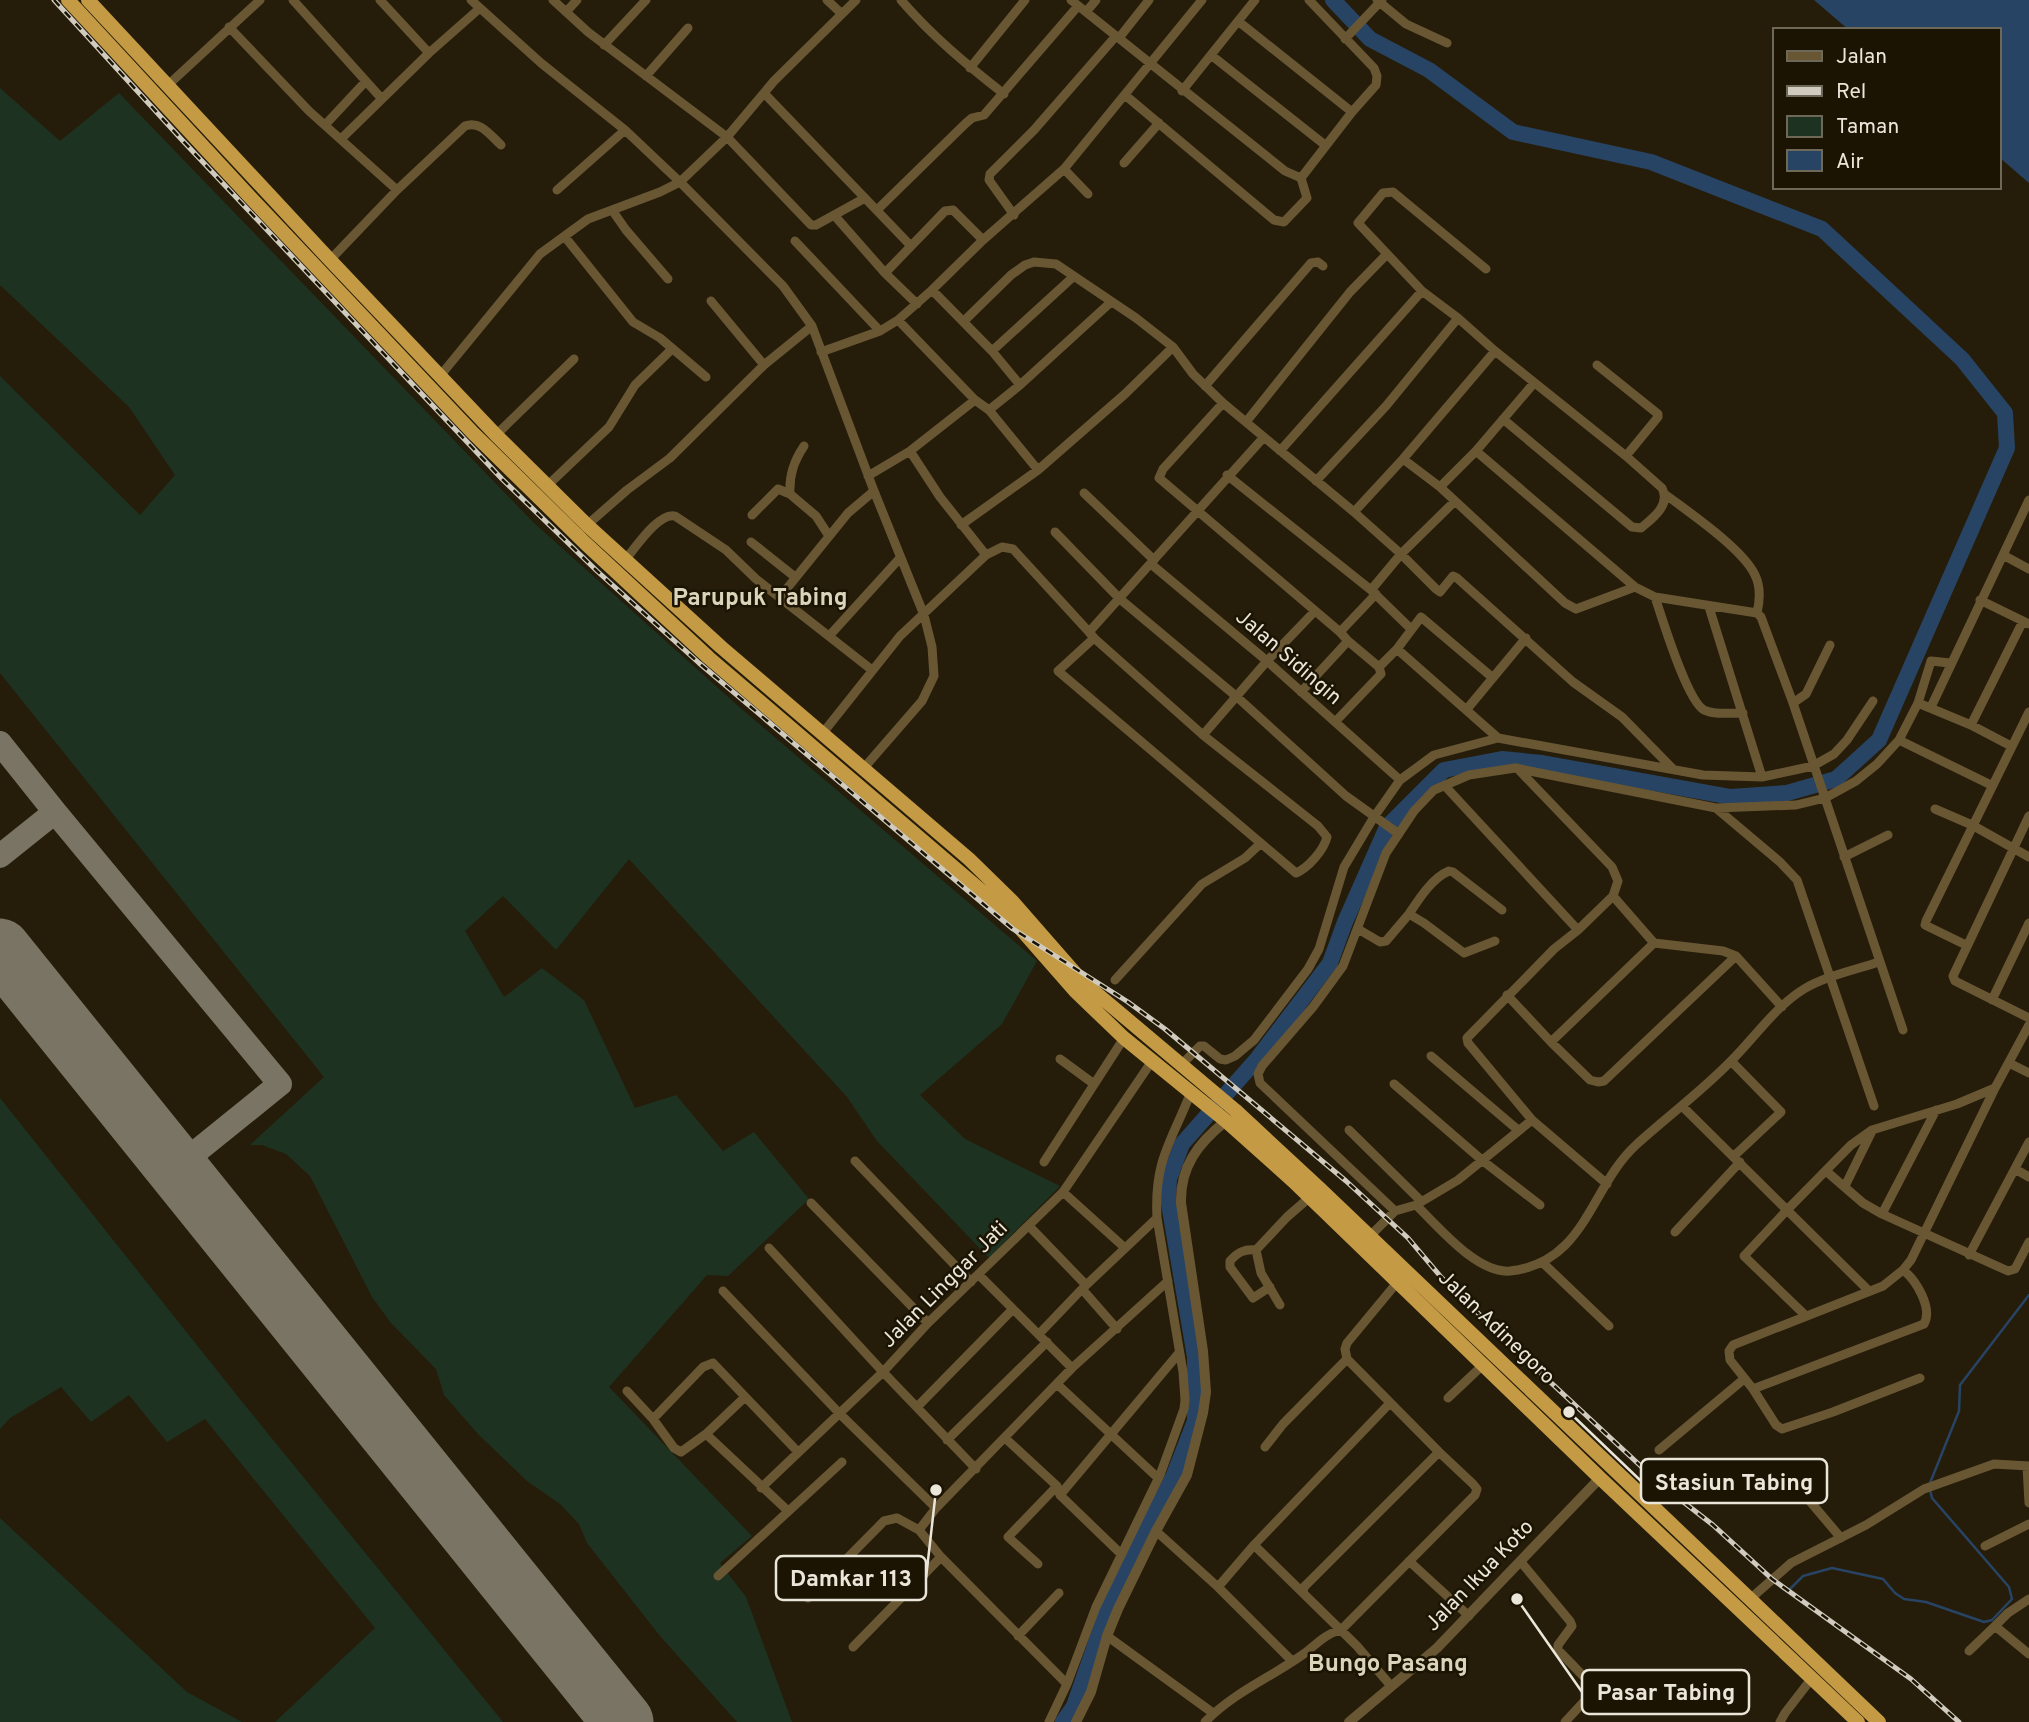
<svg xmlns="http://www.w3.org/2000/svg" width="2029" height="1722" font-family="Overpass,sans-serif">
<rect width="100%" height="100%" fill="#251d0a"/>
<path fill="#1e3222" d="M0,88L60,141L119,93L533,522L737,705L1037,961L1002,1024L920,1095L965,1139L1060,1186L989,1258L877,1141L847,1097L629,859L556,950L503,896L465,931L504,997L542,968L584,1000L635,1108L676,1095L723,1151L754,1132L809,1199L728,1276L707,1275L609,1387L752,1536L720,1563L746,1597L792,1722H737L660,1636L587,1543L579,1524L560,1504L527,1481L478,1434L444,1395L436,1369L391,1323L372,1297L310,1176L286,1154L262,1145H250L324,1077L0,673V376L140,515L175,475L129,407L0,285Z
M0,1098L239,1398L503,1722H275L375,1628L205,1419L167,1442L129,1395L91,1422L61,1387L10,1418L0,1429Z
M0,1518L187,1692L242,1722H0Z"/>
<path fill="#284464" d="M1814,0H2029V183L1999,157V30H1849Z"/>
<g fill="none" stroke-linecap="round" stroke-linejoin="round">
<path stroke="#284464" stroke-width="2.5" d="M1930,1483L1959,1411L1960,1385L2029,1295
M1790,1589L1803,1576L1832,1568L1883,1579L1895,1593L1904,1599L1926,1602L1984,1622L1992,1620L2012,1599L2009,1587L1932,1498L1930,1490"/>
<path stroke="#284464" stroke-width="16" d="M1063,1722L1074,1706L1112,1597L1174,1475L1195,1421V1357L1168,1198L1169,1179L1182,1144L1257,1059L1330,963L1345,922L1387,827L1444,770L1502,759L1542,763L1731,797L1787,793L1836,779L1879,740L2007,448L2005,413L1962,359L1822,229L1651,162L1513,132L1429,70L1370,39L1333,0"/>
<path stroke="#7a7464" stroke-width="24" d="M0,743L55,812L280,1084L176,1168
M0,856L55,812"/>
<path stroke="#7a7464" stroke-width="61" d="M0,949L623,1722"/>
<path stroke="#695734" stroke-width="9" d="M293,0L382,99
M380,0L429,53
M471,0L541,63L625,130L680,182L783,286L812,326L874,491L924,615L932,647L934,676L922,701L863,769
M553,0L588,32L727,137L811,225H816L865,198
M827,0L842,14
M901,0C932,36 967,65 1004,94
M1071,0L1285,171L1301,178
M1377,0L1406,24L1447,43
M566,12L577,0
M1086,12L1096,0
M1238,21L1352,112
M229,27L309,111L397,190
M1119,38L1149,0
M1345,39L1382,0
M604,45L646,0
M1211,55L1325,145
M970,68L1025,0
M646,76L688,28
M167,86L260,0
M1182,91L1255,0
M764,93L911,246
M1125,95L1274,220L1284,222L1307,198L1301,178L1352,112L1376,85L1377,76L1374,68L1309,0
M325,125L366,81
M342,138L429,53L480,8
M1124,163L1159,123
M1064,169L1088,194
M557,190L625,130
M612,210L626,230L668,279
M877,210L965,124L972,118L984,115L1078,6
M834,215L885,273L917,304
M1014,215L989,180L990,174L1034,130L1116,36
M565,237L633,322L660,338L706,377
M795,241L880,331L898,320L932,290L983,240L1064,169L1202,0
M330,260L397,190L465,126C480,120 490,135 501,145
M1486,269L1393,192L1383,193L1358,223L1422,291L1458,318L1495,351L1626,456L1662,488C1671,505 1653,518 1641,528L1632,527L1503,419
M885,273L945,211L953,210L983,240
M932,290L992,351L1020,385
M711,301L764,365
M898,320L975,400L989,410L1038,470
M964,321L1011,275L1025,265L1034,262L1056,264L1136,318L1173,347L1193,374L1223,403L1354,512L1401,554L1436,589L1440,592L1453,576L1457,578L1573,682L1622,717L1672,768
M992,351L1073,277
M821,352L880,331
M1597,365L1658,414V417L1626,456
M440,376L540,254L588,219L660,192L680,182L727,137L774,81L856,0
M1205,386L1311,263L1318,262L1323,266
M1223,403L1163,469L1159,478L1340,632
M989,410L1020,385L1111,302
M1246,422L1350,292L1386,255
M496,435L574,359
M804,446C794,461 789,475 790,494L816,516L829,536
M910,451L940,497L986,555
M1280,451L1422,291
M1476,451L1635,587L1655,597L1757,613L1761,617L1793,703L1903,1030
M1403,459L1440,487L1565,603L1576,609L1635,587
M1227,475L1371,590L1411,629
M868,476L910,451L975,400
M1316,481L1386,406L1458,318
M547,486L609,427L635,385L672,349
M1440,487L1476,451L1534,383
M1084,493L1154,560
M1666,495C1690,513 1743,549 1755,575C1761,587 1760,600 1757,613
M1354,512L1403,459L1495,351
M752,515L778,489L790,494
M587,525L627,490L670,458L764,365L812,326
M961,525L1038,470L1125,394L1173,347
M1055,532L1120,599L1237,697L1346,796L1399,834
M751,542L795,577
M2003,555L2029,569
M625,560C636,547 659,512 675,516L726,550L756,579L872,670
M1151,564L1267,661L1400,780
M1371,590L1401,554L1455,501
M780,597L848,513L874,491
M1655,597C1662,618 1687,701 1704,710C1714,715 1731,713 1743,713
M1980,600L2029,624
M1709,607L1762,777
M830,635L900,558
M1094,638L1203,735L1318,826L1327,837C1324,850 1308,868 1296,873L1058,671L1094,638L1089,632L1264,437
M1397,649L1498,738
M1379,667L1397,649L1421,617L1493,678
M1301,692L1348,641L1340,632L1376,594
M1793,703L1806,694L1830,645
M1918,703L1971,725L2011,746
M1931,707L2029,500
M1467,709L1526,638
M1335,722L1381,674L1379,667L1348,641
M1971,725L2023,621
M822,734L900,636L986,555L1002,547L1013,549L1089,632
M1203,735L1267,661L1314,612
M1899,740L1991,785
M1517,768L1612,867L1618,881L1613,896L1578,930L1554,949L1467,1038L1468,1043L1532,1120L1607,1184
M1445,786L1578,930
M1716,808L1780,862L1797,880L1874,1106
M1935,809L1972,825L2029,857
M2029,816L1953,976L1955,981L2029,1018
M1844,857L1888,835
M1613,896L1654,943L1723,951L1736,956L1782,1007
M1409,914C1419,899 1432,878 1449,871L1453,872L1502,910
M1358,929L1380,942L1386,941L1409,914L1424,923L1464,953L1495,941
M1966,945L1929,927L1925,925L1926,921L2029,712
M1115,980L1202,884L1245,858L1261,843
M1507,995L1551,1042L1590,1080L1598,1082L1604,1081L1736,956
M1992,1000L2029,923
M1551,1042L1654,943
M1431,1056L1518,1130
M1060,1059L1094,1084
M1731,1061L1781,1112L1734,1156
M2009,1063L2029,1073
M1181,1065L1200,1046H1204L1220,1059L1226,1060L1235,1056L1254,1040L1308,969L1319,949L1344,867L1374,817L1400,780L1434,755L1498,738L1703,775L1762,777L1813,766L1834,754L1847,740L1873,701
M1394,1084L1483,1161L1540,1205
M1683,1107L1787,1210L1851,1145L1872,1130L1957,1104L1995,1088L2029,1025
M1349,1130L1421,1201
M855,1161L971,1282
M1044,1162L1124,1038
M2015,1169L2029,1177
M1826,1171L1863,1203L1882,1214L2008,1271L2015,1269L2029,1242
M1845,1186L1872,1131
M1063,1192L1125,1248
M811,1203L928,1323
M1416,1205L1458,1180L1532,1120
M1395,1211L1260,1083L1258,1074L1262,1066L1313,1007L1343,966L1386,853L1414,811L1434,790L1469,775L1515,768L1716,808L1796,805L1825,798L1856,781L1877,764L1899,740L1918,703L1931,661L1950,663
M1882,1214L1936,1110
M1029,1226L1086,1285
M1675,1232L1740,1162
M1370,1236L1395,1211L1416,1205C1438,1226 1477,1274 1510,1271C1586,1263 1590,1187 1636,1145C1668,1116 1702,1091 1732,1060C1755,1037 1776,1006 1804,989C1826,976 1854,970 1879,962
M769,1248L883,1372L976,1469
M1256,1250C1244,1249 1238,1252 1230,1261V1267L1253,1298L1270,1287
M1969,1255L2029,1142
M1542,1262L1609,1326
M979,1275L1072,1368
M1082,1289L1117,1329
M723,1291L840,1414L936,1508
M1280,1305L1261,1273L1256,1250L1287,1217L1310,1197
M1806,1316L1744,1256L1787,1210L1869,1291
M1039,1334L1082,1289L1157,1218
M1920,1378L1833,1412L1782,1429L1776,1425L1753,1389L1730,1360L1729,1351L1733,1345L1883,1286L1903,1270L1911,1260L1995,1088
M1057,1384L1158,1478
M1753,1389L1924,1324C1933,1308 1916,1280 1903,1270
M627,1391L653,1419L703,1367L713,1363L798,1452
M1448,1398L1484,1364
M917,1407L1013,1309
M653,1419L674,1448L681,1452L706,1434L745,1397
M706,1434L787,1510
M1005,1438L1057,1486L1060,1495L1120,1553
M947,1440L1047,1342
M1265,1447L1283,1424L1347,1359
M1659,1450L1744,1379
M2027,1466L2029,1503
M1797,1486L1841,1538
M761,1488L883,1372L928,1323L1063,1192L1152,1061
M1060,1495L1179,1353
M919,1530L936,1508L1072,1368L1168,1281
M1156,1531L1218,1587L1254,1545L1390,1403
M1254,1545L1303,1593
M1985,1546L2029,1524
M941,1557L1067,1684
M1409,1561L1469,1616
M1521,1562L1570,1621L1572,1626L1558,1645V1650L1592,1685L1590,1695L1565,1722
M1038,1564L1008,1537L1057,1486
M718,1576L842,1462
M1218,1587L1292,1661
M808,1598L884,1521L897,1518L919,1530L941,1557L853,1647
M1750,1599L1791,1563L1866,1525L1924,1489L1994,1464L2029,1466
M2029,1599L2008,1613L1995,1626L2029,1654
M1018,1636L1059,1593
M1107,1636L1213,1713
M1969,1651L1995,1626
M1391,1686L1357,1646L1303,1593L1304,1587L1439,1452
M1049,1722L1067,1684L1096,1607L1160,1475L1184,1409L1185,1400L1183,1372L1157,1218C1154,1160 1171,1143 1191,1092
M1205,1722C1234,1692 1272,1677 1305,1653C1318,1643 1325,1634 1341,1630L1475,1495L1477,1489L1473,1484L1439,1452L1347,1359L1345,1349L1347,1343L1400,1279
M1780,1722L1785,1713L1812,1678"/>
<path stroke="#695734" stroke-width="10" d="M1076,1722L1091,1692L1107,1636L1118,1609L1156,1531L1187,1475L1203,1413L1206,1392L1203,1351L1181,1203C1180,1167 1198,1143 1226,1121
M1349,1722L1437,1648L1600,1478"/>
<path stroke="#c49b44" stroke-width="14" d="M68,0L250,197L473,433L585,543L709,658L1004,910L1075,991L1124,1038L1226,1121L1293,1181L1600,1478L1858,1722
M88,0L330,260L496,435L587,525L721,647L969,859L1013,902L1083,982L1235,1110L1319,1188L1879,1722"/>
<defs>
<path id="rail" d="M54,0L183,141L502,479L597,571L699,663L1013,929L1128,1002L1165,1029L1346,1181L1408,1238L1441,1277L1519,1353L1659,1483L1713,1525L1772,1579L1911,1679L1959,1722"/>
</defs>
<use href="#rail" stroke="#d0cbbe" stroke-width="5"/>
<use href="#rail" stroke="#1b1403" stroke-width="2.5" stroke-dasharray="8" stroke-linecap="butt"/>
</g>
<g text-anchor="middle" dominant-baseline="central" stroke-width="5" stroke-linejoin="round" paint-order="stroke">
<g font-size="21" fill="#ebe6da" stroke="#1b1403">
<text transform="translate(1288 658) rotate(41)">Jalan Sidingin</text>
<text transform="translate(945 1285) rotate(-45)">Jalan Linggar Jati</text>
<text transform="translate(1496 1328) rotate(44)">Jalan Adinegoro</text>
<text transform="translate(1480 1576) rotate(-46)">Jalan Ikua Koto</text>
</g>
<g font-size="24" font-weight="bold" fill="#dcd3bb" stroke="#1b1403">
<text x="760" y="599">Parupuk Tabing</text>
<text x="1388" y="1665">Bungo Pasang</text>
</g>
</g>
<path fill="none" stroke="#ebe6da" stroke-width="2.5" d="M1569 1412L1641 1481M936 1490L926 1578M1517 1599L1582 1692"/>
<g fill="#ebe6da" stroke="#1b1403" stroke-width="2.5">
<circle cx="1569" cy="1412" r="7"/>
<circle cx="936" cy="1490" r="7"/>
<circle cx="1517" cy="1599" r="7"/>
</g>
<g fill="#1b1403" stroke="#ebe6da" stroke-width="2.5">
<rect x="1641" y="1459" width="186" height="44" rx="7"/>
<rect x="776" y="1556" width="150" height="44" rx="7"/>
<rect x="1582" y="1670" width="167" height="44" rx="7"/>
</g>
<g font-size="23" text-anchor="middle" font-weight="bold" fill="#ebe6da">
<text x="1734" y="1490">Stasiun Tabing</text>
<text x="851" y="1586">Damkar 113</text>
<text x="1666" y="1700">Pasar Tabing</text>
</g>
<rect x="1773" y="28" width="228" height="161" fill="#1b1403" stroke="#6e6859" stroke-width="2"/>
<rect x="1787" y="51" width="35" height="10" fill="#695734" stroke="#6e6859" stroke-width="2"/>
<text x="1836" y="63" font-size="21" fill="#ebe6da">Jalan</text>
<rect x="1787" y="86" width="35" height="10" fill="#d0cbbe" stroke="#6e6859" stroke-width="2"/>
<text x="1836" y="98" font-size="21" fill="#ebe6da">Rel</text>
<rect x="1787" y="116" width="35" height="21" fill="#1e3222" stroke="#6e6859" stroke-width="2"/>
<text x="1836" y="133" font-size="21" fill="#ebe6da">Taman</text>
<rect x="1787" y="150" width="35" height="21" fill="#284464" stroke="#6e6859" stroke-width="2"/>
<text x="1836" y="168" font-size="21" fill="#ebe6da">Air</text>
</svg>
